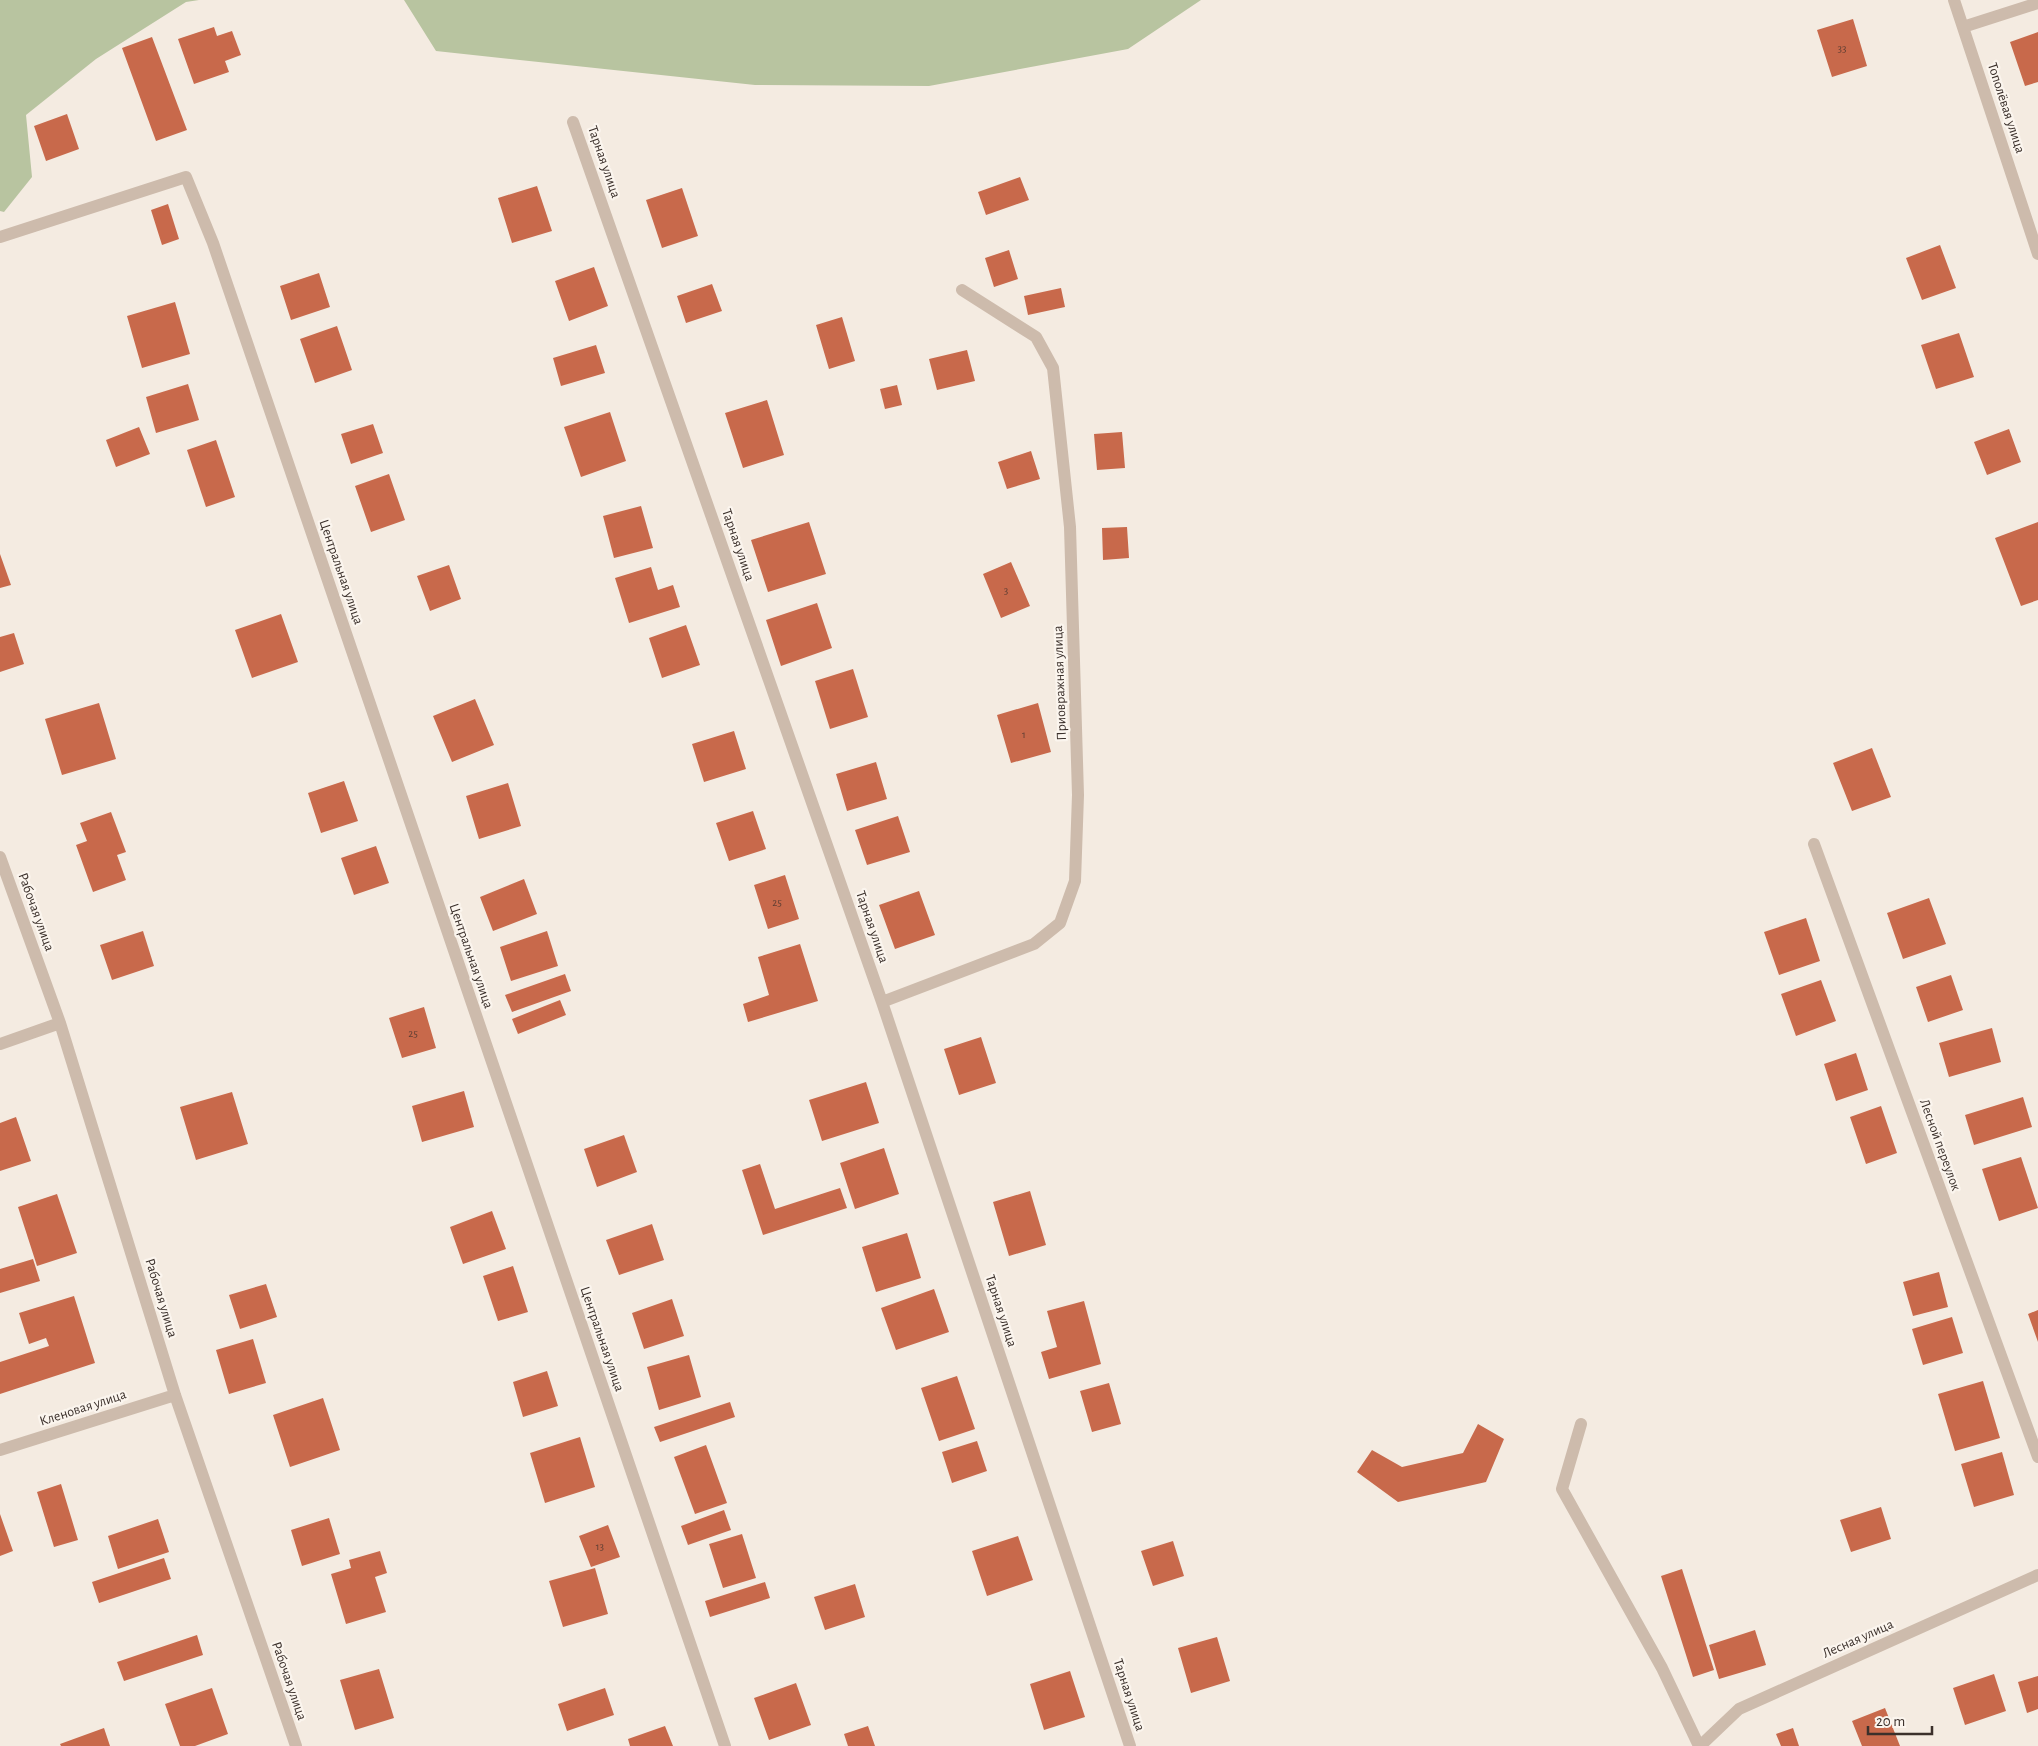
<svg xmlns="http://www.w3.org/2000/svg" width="2038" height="1746" font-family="'Alegreya Sans',sans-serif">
<rect width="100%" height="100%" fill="#f4ebe1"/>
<path fill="#b8c4a0" d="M0,0H199L186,2L96,59L26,115L32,177L4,212L0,211Z
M404,0H1201L1128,49L929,86L755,85L436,51Z"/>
<path fill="#c8694b" d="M1853,19L1867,66L1832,77L1817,30Z
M214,27L217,36L232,31L241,55L225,61L229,72L194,84L178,39Z
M2038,32V82L2025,86L2010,42Z
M152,37L187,130L156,141L122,48Z
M67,114L79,149L46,161L34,126Z
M1020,177L1029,200L986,215L978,192Z
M537,186L552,231L512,243L498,198Z
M682,188L698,236L662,248L646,200Z
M168,204L179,239L162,245L151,210Z
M1940,245L1956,288L1922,300L1906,258Z
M1009,250L1018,279L994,287L985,258Z
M594,267L608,306L569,321L555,281Z
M319,273L330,307L291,320L280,286Z
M712,284L722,311L686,323L677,296Z
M1061,288L1065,307L1028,315L1024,296Z
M175,302L190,354L142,368L127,316Z
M842,317L855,361L829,369L816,325Z
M337,326L352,370L315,383L300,339Z
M1959,333L1974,377L1936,389L1921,345Z
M596,345L605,373L561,386L553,358Z
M967,350L975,381L937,390L929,359Z
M188,384L199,420L156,433L146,397Z
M897,385L902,405L885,409L880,389Z
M767,400L784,455L743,468L725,413Z
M610,412L626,461L581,477L564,427Z
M373,424L383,453L351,464L341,434Z
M139,427L150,454L116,467L106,440Z
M2009,429L2021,462L1987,475L1974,442Z
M1122,432L1125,468L1097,470L1094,434Z
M216,440L235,497L206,507L187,450Z
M1031,451L1040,479L1007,489L998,462Z
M389,474L405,520L371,532L355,486Z
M641,506L653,548L614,558L603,516Z
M809,522L826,574L768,592L751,540Z
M2038,522V600L2021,606L1995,538Z
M1127,527L1129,558L1103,560L1102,528Z
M0,554L11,585L0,588Z
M1011,562L1030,606L1001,618L983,574Z
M449,565L461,599L430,611L417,576Z
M651,567L658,590L673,585L680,607L629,623L615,578Z
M817,603L832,648L781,666L766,620Z
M281,614L298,662L252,678L235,630Z
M686,625L700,665L662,678L649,638Z
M14,633L24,664L0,672V637Z
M853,669L868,717L830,729L815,681Z
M475,699L494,745L452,762L433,716Z
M99,703L116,759L62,775L45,719Z
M1038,703L1051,752L1011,763L997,715Z
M734,731L746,769L704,782L692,744Z
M1872,748L1891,797L1852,811L1833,763Z
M876,762L887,799L847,811L836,774Z
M344,781L358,821L321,833L308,793Z
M508,783L521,826L479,839L466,796Z
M753,811L766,849L729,861L716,823Z
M111,812L126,852L117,855L126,880L93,892L76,845L87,841L80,823Z
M898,816L910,852L867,865L855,830Z
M376,846L389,883L354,895L341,858Z
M785,875L799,919L768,929L754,885Z
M524,879L537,914L493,931L480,897Z
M919,891L935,935L895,949L879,905Z
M1929,898L1946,944L1903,959L1887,913Z
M1806,918L1820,961L1779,975L1764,932Z
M143,931L154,966L112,980L100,945Z
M547,931L558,966L511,981L500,947Z
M800,944L818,1001L748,1022L743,1004L769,995L758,957Z
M565,974L571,991L512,1012L505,995Z
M1951,975L1963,1010L1928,1022L1916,987Z
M1821,980L1836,1021L1796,1036L1781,994Z
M560,1000L566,1015L518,1034L512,1019Z
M424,1007L436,1048L402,1058L389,1018Z
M1992,1028L2001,1062L1949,1077L1939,1043Z
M981,1037L996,1083L959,1095L944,1049Z
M1856,1053L1868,1090L1836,1101L1824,1064Z
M866,1082L879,1123L822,1141L809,1100Z
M464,1091L474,1127L422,1142L412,1106Z
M232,1092L248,1144L196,1160L180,1107Z
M2023,1097L2032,1127L1974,1145L1965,1115Z
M1881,1106L1897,1153L1866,1164L1850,1117Z
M16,1117L31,1161L0,1171V1123Z
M624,1135L637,1172L597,1187L584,1149Z
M884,1148L899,1194L855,1209L840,1163Z
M2021,1157L2038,1208L1999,1221L1982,1169Z
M760,1164L775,1209L840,1188L847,1208L763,1235L742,1170Z
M1030,1191L1046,1245L1009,1256L993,1202Z
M57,1194L77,1253L37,1266L18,1207Z
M492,1211L506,1249L463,1264L450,1227Z
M652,1224L664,1260L619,1275L606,1240Z
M907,1233L921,1278L876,1292L862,1247Z
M33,1259L40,1281L0,1293V1269Z
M513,1266L528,1312L498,1321L483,1276Z
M1939,1272L1948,1307L1913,1316L1903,1282Z
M266,1284L277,1317L240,1329L229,1295Z
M934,1289L949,1332L896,1350L881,1308Z
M74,1296L95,1363L0,1394V1362L49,1346L46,1338L29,1344L19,1313Z
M672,1299L684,1336L644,1349L632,1313Z
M1084,1301L1101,1364L1049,1379L1041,1352L1057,1347L1047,1311Z
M2038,1310V1342L2028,1314Z
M1952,1317L1963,1353L1923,1365L1912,1329Z
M253,1339L266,1383L229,1394L216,1350Z
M689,1355L701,1397L659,1410L647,1367Z
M547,1371L558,1406L523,1417L513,1382Z
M957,1376L975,1429L939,1441L921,1388Z
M1983,1381L2000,1438L1955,1451L1938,1394Z
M1109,1383L1121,1424L1092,1432L1080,1391Z
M323,1398L340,1450L290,1467L273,1415Z
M730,1402L735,1417L660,1442L654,1427Z
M1478,1424L1504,1439L1486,1482L1398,1502L1357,1472L1372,1450L1402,1467L1463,1453Z
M580,1437L595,1487L545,1503L530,1453Z
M977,1441L987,1471L952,1483L942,1452Z
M706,1445L727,1503L695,1514L674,1457Z
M2002,1452L2014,1495L1974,1507L1961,1464Z
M61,1484L78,1540L54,1547L37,1492Z
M1881,1507L1891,1539L1851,1552L1840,1520Z
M724,1510L731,1530L688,1545L681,1526Z
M0,1514L13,1551L0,1556Z
M329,1518L340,1554L302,1566L291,1530Z
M158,1519L169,1552L118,1569L108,1536Z
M608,1525L620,1557L591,1567L579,1536Z
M742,1534L756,1578L723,1588L709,1544Z
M1018,1536L1033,1580L987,1596L972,1551Z
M1173,1541L1184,1576L1153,1586L1141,1551Z
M380,1551L387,1573L375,1577L386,1612L346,1624L331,1574L351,1568L349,1560Z
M164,1558L171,1579L99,1603L92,1582Z
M595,1568L608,1614L563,1627L549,1581Z
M1682,1569L1714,1670L1693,1677L1661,1576Z
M765,1582L770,1598L710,1617L705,1601Z
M855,1584L865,1617L825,1630L814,1597Z
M1755,1630L1766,1665L1719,1679L1709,1645Z
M197,1635L203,1655L124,1681L117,1662Z
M1217,1637L1230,1681L1191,1693L1178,1648Z
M379,1669L394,1718L355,1730L340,1680Z
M1070,1671L1085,1717L1044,1730L1030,1684Z
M1994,1674L2006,1711L1965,1725L1953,1688Z
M2038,1676V1709L2027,1713L2018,1682Z
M796,1683L811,1725L769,1740L754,1698Z
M212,1688L228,1734L195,1746H180L165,1704Z
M605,1688L614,1715L567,1731L558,1704Z
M1885,1708L1900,1746H1862L1852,1721Z
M665,1726L673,1746H630L628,1739Z
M868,1726L875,1746H848L844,1734Z
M104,1728L110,1746H61L60,1744Z
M1793,1728L1799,1746H1781L1776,1734Z"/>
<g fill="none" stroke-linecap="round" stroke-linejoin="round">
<path stroke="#cdbbac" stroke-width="12" d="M1954,0L2038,254
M1963,27L2038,3
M573,122L882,1002L1130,1746
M0,237L186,177L213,243L725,1746
M1814,844L2038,1457
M0,857L60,1023L175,1395L296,1746
M882,1002L1034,944L1060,923L1075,881L1078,795L1070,527L1053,368L1036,337L962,290
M0,1044L60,1023
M1581,1424L1562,1489L1662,1668L1699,1746
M0,1450L175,1395
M1700,1746L1739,1709L2038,1575"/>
</g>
<g text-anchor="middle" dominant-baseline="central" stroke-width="4.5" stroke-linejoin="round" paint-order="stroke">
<g font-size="11" fill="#5e3e33">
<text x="1842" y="48">33</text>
<text x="1006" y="590">3</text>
<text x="1024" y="734">1</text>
<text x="777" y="902">25</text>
<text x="413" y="1033">25</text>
<text x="600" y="1546">13</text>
</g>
<g font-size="14" fill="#3b302b" stroke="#fbf5ee">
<text transform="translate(2006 108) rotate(72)">Тополёвая улица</text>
<text transform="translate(604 162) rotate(71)">Тарная улица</text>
<text transform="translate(738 545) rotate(71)">Тарная улица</text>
<text transform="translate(341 572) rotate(71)">Центральная улица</text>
<text transform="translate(1060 683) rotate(-92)">Приовражная улица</text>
<text transform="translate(36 912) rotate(70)">Рабочая улица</text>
<text transform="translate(872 927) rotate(71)">Тарная улица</text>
<text transform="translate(471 956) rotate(71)">Центральная улица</text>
<text transform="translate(1940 1145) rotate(70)">Лесной переулок</text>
<text transform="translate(161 1298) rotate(73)">Рабочая улица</text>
<text transform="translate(1001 1311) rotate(72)">Тарная улица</text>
<text transform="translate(602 1339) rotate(71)">Центральная улица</text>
<text transform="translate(83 1408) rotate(-18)">Кленовая улица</text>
<text transform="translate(1858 1639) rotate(-24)">Лесная улица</text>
<text transform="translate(289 1681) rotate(71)">Рабочая улица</text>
<text transform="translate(1129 1695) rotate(72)">Тарная улица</text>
</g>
</g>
<path d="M1868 1726v8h64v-8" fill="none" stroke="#3b302b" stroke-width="2.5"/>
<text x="1876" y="1726" font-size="15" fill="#3b302b" stroke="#fbf5ee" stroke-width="4" paint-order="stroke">20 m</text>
</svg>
